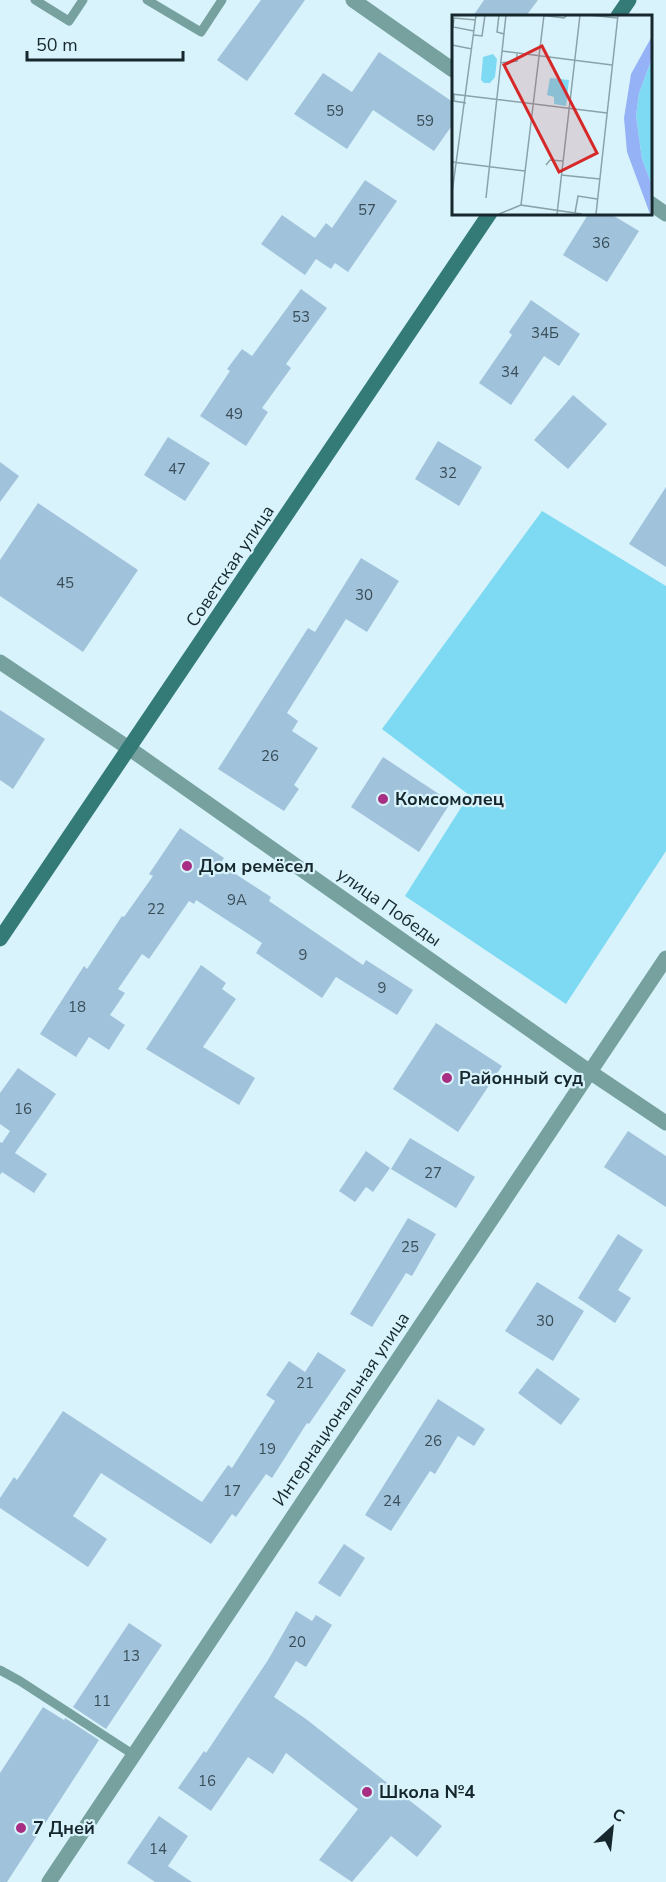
<svg xmlns="http://www.w3.org/2000/svg" width="666" height="1882" font-family="'Nunito Sans',sans-serif">
<rect width="100%" height="100%" fill="#d8f3fb"/>
<path fill="#7ddaf2" d="M542,511L666,586V851L566,1004L405,896L469,795L382,729Z"/>
<path fill="#a1c2db" d="M261,0H305L247,81L217,60Z
M484,0H538L526,16H473Z
M379,52L453,102V124L434,151L373,110L347,149L294,114L323,73L352,92Z
M365,180L397,201L348,272L335,263L331,269L316,259L305,275L261,244L282,215L315,238L326,223L332,228Z
M589,213H609L639,231L607,282L563,255Z
M301,289L327,308L286,364L291,368L262,408L268,412L246,446L200,416L230,371L227,369L242,349L252,356Z
M531,300L580,334L559,366L544,356L511,405L479,383L512,335L509,332Z
M573,395L607,424L568,469L534,440Z
M168,437L210,463L185,501L144,475Z
M438,441L482,467L459,506L415,479Z
M0,462L19,476L0,502Z
M666,487V567L629,544Z
M38,503L138,570L83,652L0,596V560Z
M361,558L399,581L367,632L346,619L287,713L298,721L292,731L318,748L294,785L299,789L284,811L218,769L308,628L315,632Z
M0,710L45,739L13,789L0,780Z
M383,757L451,802L419,852L351,807Z
M180,828L224,858L220,864L271,897L269,901L363,965L366,960L413,990L397,1015L336,977L322,998L256,953L262,943L196,900L194,904L189,901L149,959L142,954L118,989L125,993L110,1015L125,1025L109,1050L89,1037L76,1057L40,1034L84,966L87,969L122,916L124,917L153,876L149,874Z
M201,965L226,983L222,989L236,999L203,1047L255,1078L239,1105L146,1049Z
M436,1023L502,1066L458,1132L393,1089Z
M18,1068L56,1094L15,1153L47,1174L34,1193L2,1172L0,1175V1142L2,1143L10,1131L0,1124V1093Z
M628,1131L666,1156V1207L604,1167Z
M410,1138L475,1177L456,1208L391,1169Z
M366,1151L390,1168L373,1192L366,1187L355,1202L339,1191Z
M408,1218L436,1234L412,1276L406,1273L372,1327L350,1314Z
M618,1234L643,1250L618,1290L631,1298L615,1323L578,1298Z
M537,1282L584,1311L553,1361L505,1331Z
M318,1352L346,1370L309,1424L307,1423L272,1478L266,1474L236,1517L232,1514L211,1544L101,1473L73,1516L107,1539L88,1567L0,1508V1498L14,1477L17,1480L63,1411L202,1502L228,1465L232,1468L275,1401L266,1395L289,1361L305,1372Z
M537,1368L580,1399L561,1425L518,1393Z
M438,1399L485,1429L474,1446L458,1436L435,1474L430,1471L391,1531L365,1515Z
M344,1544L365,1558L340,1597L318,1583Z
M296,1611L312,1621L316,1615L332,1625L306,1667L296,1661L274,1697L306,1719L442,1826L417,1857L391,1836L352,1882L319,1860L358,1809L286,1753L273,1774L248,1757L211,1811L178,1788L204,1751L206,1753L268,1660Z
M129,1623L162,1645L106,1729L73,1707Z
M43,1707L64,1720L65,1718L99,1740L7,1882H0V1773Z
M159,1816L188,1836L168,1866L192,1882H155L127,1863Z"/>
<g fill="none" stroke-linecap="round" stroke-linejoin="round">
<path stroke="#76a19e" stroke-width="9" d="M35,0L69,21L83,0
M147,0L201,32L222,0
M0,1670L20,1681L134,1755"/>
<path stroke="#76a19e" stroke-width="15" d="M353,0L453,70
M650,203L666,214
M0,662L130,749L590,1072L666,1123"/>
<path stroke="#76a19e" stroke-width="15" d="M49,1882L666,958"/>
<path stroke="#347b78" stroke-width="15" d="M618,16L629,0
M0,939L490,213"/>
</g>
<g fill="#a82e83" stroke="#d8f3fb" stroke-width="2">
<circle cx="383" cy="799" r="6"/>
<circle cx="187" cy="866" r="6"/>
<circle cx="447" cy="1078" r="6"/>
<circle cx="367" cy="1792" r="6"/>
<circle cx="21" cy="1828" r="6"/>
</g>
<g text-anchor="middle" dominant-baseline="central" stroke-width="4.5" stroke-linejoin="round" paint-order="stroke">
<g font-size="15" fill="#394e58">
<text x="335" y="111">59</text>
<text x="425" y="121">59</text>
<text x="367" y="210">57</text>
<text x="601" y="243">36</text>
<text x="301" y="317">53</text>
<text x="545" y="333">34Б</text>
<text x="510" y="372">34</text>
<text x="234" y="414">49</text>
<text x="177" y="469">47</text>
<text x="448" y="473">32</text>
<text x="65" y="583">45</text>
<text x="364" y="595">30</text>
<text x="270" y="756">26</text>
<text x="237" y="900">9А</text>
<text x="156" y="909">22</text>
<text x="303" y="955">9</text>
<text x="382" y="988">9</text>
<text x="77" y="1007">18</text>
<text x="23" y="1109">16</text>
<text x="433" y="1173">27</text>
<text x="410" y="1247">25</text>
<text x="545" y="1321">30</text>
<text x="305" y="1383">21</text>
<text x="433" y="1441">26</text>
<text x="267" y="1449">19</text>
<text x="232" y="1491">17</text>
<text x="392" y="1501">24</text>
<text x="297" y="1642">20</text>
<text x="131" y="1656">13</text>
<text x="102" y="1701">11</text>
<text x="207" y="1781">16</text>
<text x="158" y="1849">14</text>
</g>
<g font-size="18" fill="#16282d" stroke="#d8f3fb">
<text transform="translate(230 566) rotate(-56)">Советская улица</text>
<text transform="translate(389 907) rotate(35)">улица Победы</text>
<text transform="translate(341 1409) rotate(-56)">Интернациональная улица</text>
</g>
<g font-size="18" font-weight="bold" fill="#16282d" stroke="#d8f3fb" text-anchor="start">
<text x="395" y="799">Комсомолец</text>
<text x="199" y="866">Дом ремёсел</text>
<text x="459" y="1078">Районный суд</text>
<text x="379" y="1792">Школа №4</text>
<text x="33" y="1828">7 Дней</text>
</g>
</g>
<g transform="translate(452 15)">
<rect width="200" height="200" fill="#d8f3fb"/>
<path d="M41,39L45,44L43,62L38,68H32L29,65L31,42ZM199,46V168L190,144L184,101L187,78ZM98,63L117,65L114,91L102,89V82L95,80Z" fill="#7ddaf2"/>
<path d="M199,23V46L187,78L184,101L190,144L199,168L198,199L175,137L172,103L179,59Z" fill="#95b2f7"/>
<path fill="none" stroke="#8aa2a9" stroke-width="1.5" d="M47,0L45,17L52,19M88,0L112,3L115,0M92,0L69,190L130,199M137,0L165,3M22,16L1,12L2,3L24,5M22,20L30,21L33,0M0,30L20,34M50,36L160,50M48,48L65,46V39M0,79L155,98M2,80V86L14,88M0,147L73,156M94,150L98,145L111,146M109,160L148,164M0,178L24,0M34,183L54,0M123,198L126,181L145,184M47,199L69,190M105,199L128,0M144,199L166,0"/>
<path fill="#d62828" fill-opacity="0.15" stroke="#d62828" stroke-width="3" d="M90,31L145,138L107,157L52,50Z"/>
<rect width="200" height="200" fill="none" stroke="#16282d" stroke-width="3"/>
</g>
<g transform="translate(612 1828) rotate(27)" stroke="#d8f3fb" stroke-width="4.5" paint-order="stroke">
<path d="M0-4.5L10 22L0 15L-10 22Z" fill="#16282d"/>
<text y="-9" font-size="16" font-weight="bold" text-anchor="middle" fill="#16282d">С</text>
</g>
<path d="M27 51v9h156v-9" fill="none" stroke="#16282d" stroke-width="3"/>
<text x="36" y="51" font-size="18" fill="#16282d" stroke="#d8f3fb" stroke-width="4.5" paint-order="stroke">50 m</text>
</svg>
